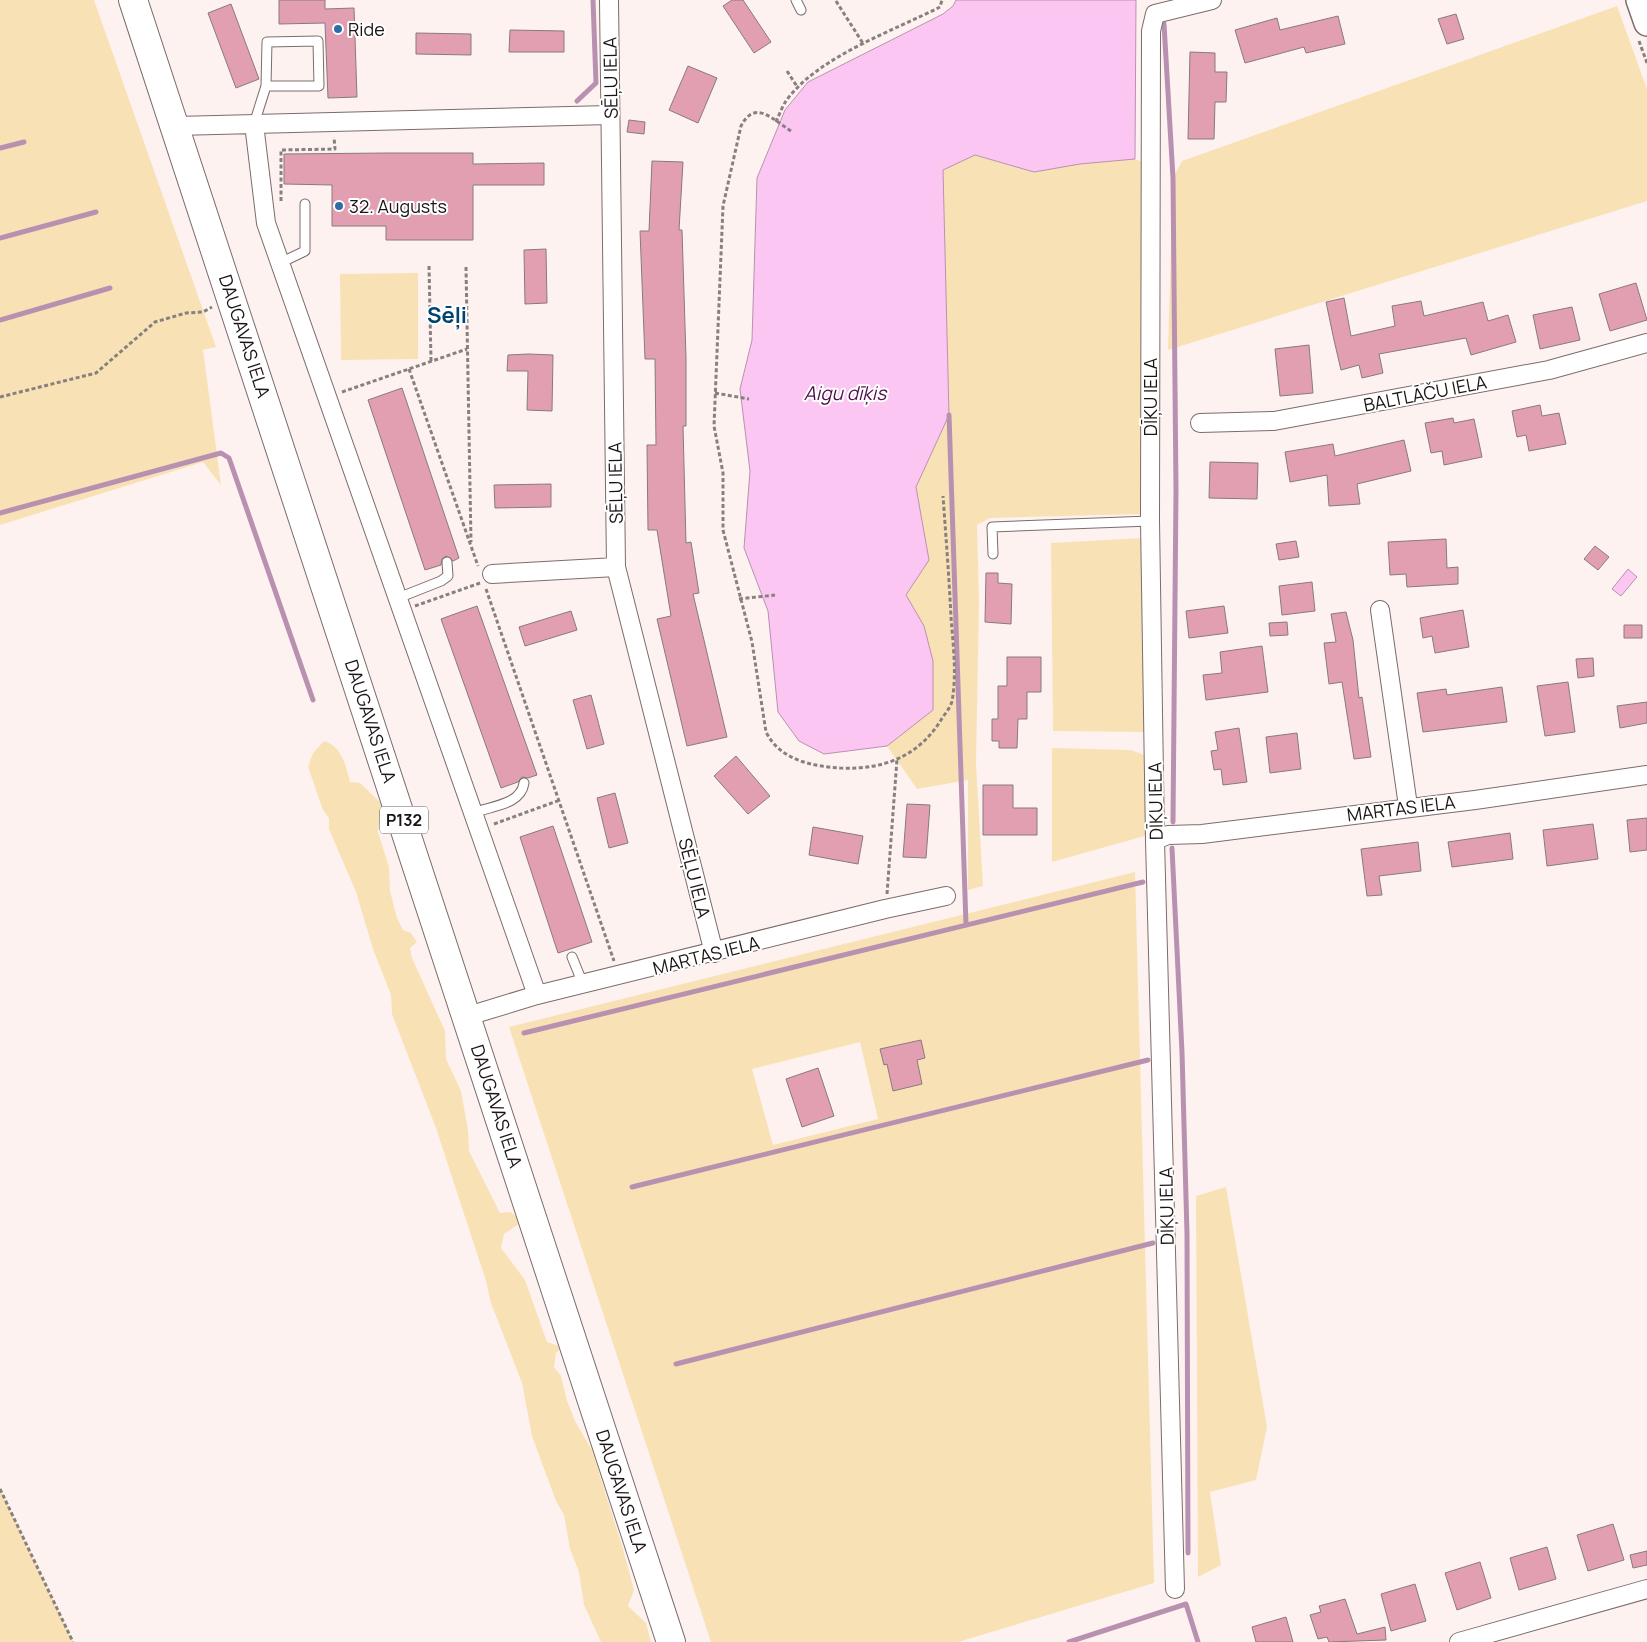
<svg xmlns="http://www.w3.org/2000/svg" width="1647" height="1642" font-family="Manrope,sans-serif">
<rect width="100%" height="100%" fill="#fef2f0"/>
<path fill="#f8e2b5" fill-rule="evenodd" d="M0,0H94L216,347L203,350L221,485L203,462L0,525Z
M1617,6L1647,89V201L1168,350L1173,178L1182,161Z
M975,155L1034,172L1080,164L1135,159L1145,163L1142,514L990,518L977,525L979,601L976,765L983,886L968,890V780L917,789L887,746L933,710L924,626L906,595L929,560L916,487L949,415L943,170Z
M418,273V359L341,360L340,274Z
M1143,538L1147,732L1053,731L1051,543Z
M324,741C342,746 346,766 350,782L360,783L382,804L378,832L389,867L390,891L397,918L403,930L411,933L417,942L410,948L412,958L445,1031L446,1059L461,1091L468,1130L469,1151L500,1213L511,1212L522,1222L504,1234L501,1248L525,1280L547,1342L562,1347L556,1353L554,1367L561,1376L567,1401L576,1423L592,1450L623,1549L634,1590L628,1606L646,1623L651,1642H601L584,1605L579,1572L570,1549L564,1515L556,1501L532,1436L522,1383L491,1303L486,1281L436,1128L392,1014L391,995L373,949L356,892L329,829V818L323,810L308,767L313,753Z
M1052,748L1131,750L1144,755L1148,835L1052,862Z
M1135,872L1154,1583L958,1642H711L509,1027ZM860,1042L878,1119L773,1145L752,1069Z
M1226,1187L1267,1427L1256,1480L1210,1492L1221,1565L1198,1577L1196,1196Z
M0,1489L73,1642H0Z"/>
<path fill="#fcc6f3" stroke="#b891b0" d="M956,0H1136L1135,159L1080,164L1034,172L975,155L943,170L949,415L916,487L929,560L906,595L924,626L933,661V710L887,746L824,754L799,741L778,712L768,611L744,548L750,471L740,389L752,340L757,178L785,110L808,82L943,14L953,6Z
M1628,569L1637,577L1621,596L1612,589Z"/>
<g fill="none" stroke-linecap="round" stroke-linejoin="round">
<path stroke="#b891b0" stroke-width="5" d="M1164,24L1173,178L1176,490L1173,822
M577,101L596,83L593,0
M0,148L24,142
M0,238L96,212
M0,320L110,288
M949,415L966,925
M0,513L221,453L229,458L313,700
M1172,848L1182,1052L1187,1234L1188,1553
M524,1033L1143,882
M632,1187L1148,1060
M676,1364L1153,1243
M1069,1642L1186,1604L1198,1642"/>
</g>
<path fill="#e39fb2" stroke="#877a7d" d="M279,0H325V9L354,8L357,97L328,98L325,23L279,24Z
M732,0H743L771,42L754,53L723,6Z
M231,4L259,79L236,88L208,13Z
M1456,14L1464,39L1447,44L1438,19Z
M1338,16L1345,44L1306,53L1304,47L1245,63L1235,30L1277,18L1280,30Z
M510,30L564,31V52H509Z
M416,33L471,34V55L416,54Z
M1190,52L1215,53V72H1227L1226,102H1215L1214,139H1188Z
M688,66L717,78L698,123L669,110Z
M629,120L645,122L644,134L627,132Z
M386,153H473V164L544,163V185H473V240H386V226H332V185L284,184V154Z
M652,161L683,162L679,230H682L686,358V426H683L686,543L691,542L699,593L693,594L727,737L687,746L657,619L671,616L657,530H648L647,445H656L655,359H645L640,231H649Z
M546,249L547,303L525,304L524,250Z
M1636,283L1647,320L1610,331L1599,294Z
M1344,298L1351,336L1395,326L1392,306L1421,301L1424,316L1483,302L1488,321L1508,315L1516,342L1471,355L1466,338L1379,354L1383,373L1362,378L1359,365L1341,370L1334,340L1326,302Z
M1572,307L1580,340L1540,349L1533,315Z
M1309,345L1313,393L1280,396L1275,349Z
M529,354L553,355L552,411L527,410L528,371H507L508,355Z
M402,388L459,558L453,561L446,556L442,559L441,565L425,570L368,400Z
M1540,405L1542,416L1559,413L1566,444L1529,451L1526,435L1517,437L1512,411Z
M1453,418L1454,423L1474,419L1482,457L1444,465L1442,451L1431,453L1425,423Z
M1404,440L1411,471L1357,484L1360,504L1329,506L1327,475L1290,482L1285,452L1333,444L1335,456Z
M1210,462L1258,463L1257,499L1209,498Z
M551,484V507L495,508L494,485Z
M1446,539L1447,568L1458,567V584L1407,587L1406,574L1390,575L1388,542Z
M1296,541L1299,557L1279,560L1276,544Z
M1595,546L1609,557L1598,570L1584,559Z
M986,573H998V583L1012,584L1011,624L985,622Z
M1312,582L1315,611L1282,615L1279,586Z
M477,606L537,775L528,778L522,777L518,782L501,788L441,619Z
M1224,606L1228,633L1189,638L1186,611Z
M1463,610L1469,647L1435,653L1432,636L1423,638L1420,618Z
M571,611L577,630L525,646L519,627Z
M1346,612L1353,640L1359,698L1362,697L1371,757L1354,759L1342,682L1329,684L1324,643L1336,642L1331,614Z
M1287,622L1288,635L1270,636L1269,623Z
M1624,625H1642V638H1624Z
M1262,646L1268,692L1206,700L1203,675L1222,673L1220,652Z
M1007,657H1041V692H1027V719H1018L1017,748H999V741H992V719H998V686H1007Z
M1593,658L1594,676L1578,678L1576,659Z
M1568,682L1575,732L1545,736L1537,686Z
M1502,687L1507,722L1423,732L1417,693L1446,689L1447,695Z
M591,695L604,744L587,749L573,700Z
M1647,702V723L1620,728L1617,706Z
M1239,728L1247,782L1223,785L1221,769L1214,770L1211,751L1218,750L1215,732Z
M1297,733L1301,769L1270,773L1266,737Z
M736,756L770,796L748,814L714,776Z
M983,785H1013V808H1037V835H983Z
M615,793L628,843L609,848L597,798Z
M907,804L930,805L926,858L903,857Z
M1647,818V850L1630,852L1627,820Z
M1593,824L1598,859L1547,866L1543,830Z
M553,826L592,942L558,953L520,837Z
M813,827L863,836L858,864L809,855Z
M1510,833L1513,859L1452,867L1448,842Z
M1418,842L1421,871L1379,876L1382,895L1367,896L1361,849Z
M921,1040L925,1058L917,1060L922,1084L893,1091L887,1064L884,1065L880,1049Z
M818,1068L834,1116L802,1127L786,1079Z
M1613,1524L1624,1560L1588,1571L1577,1535Z
M1547,1547L1556,1579L1519,1590L1510,1558Z
M1647,1551V1565L1633,1568L1630,1555Z
M1480,1562L1491,1598L1457,1610L1445,1573Z
M1415,1584L1426,1621L1391,1631L1381,1594Z
M1345,1599L1357,1634L1385,1627L1386,1640L1329,1642L1327,1637L1318,1639L1310,1615L1321,1612L1319,1606Z
M1286,1617L1293,1642H1256L1252,1627Z"/>
<g fill="none" stroke-linecap="round" stroke-linejoin="round">
<defs>
<path id="lane" d="M796,0L801,10
M254,124L266,86L267,42L318,41L319,86H266
M280,263L305,251V204
M993,554L992,527L1150,521
M398,598L441,581L448,576L447,562
M473,813C491,806 521,805 524,783
M572,957L583,984"/>
<path id="street" d="M609,0L616,567L714,953
M254,124L266,223L537,995
M176,126L610,115
M1200,423L1274,421L1549,370L1647,343
M492,574L616,567
M1380,610L1408,806
M1155,840L1168,835L1202,834L1475,800L1647,775
M468,1016L537,995L885,909L946,896
M1175,1589L1155,840L1150,521L1151,31L1155,14L1212,0
M1459,1642L1647,1589"/>
<path id="secondary" d="M1639,0L1647,23"/>
<path id="primary" d="M133,0L671,1642"/>
</defs>
<use href="#lane" stroke="#7a6d6b" stroke-width="11"/>
<use href="#street" stroke="#7a6d6b" stroke-width="20"/>
<use href="#secondary" stroke="#7a6d6b" stroke-width="28"/>
<use href="#primary" stroke="#7a6d6b" stroke-width="30"/>
<path stroke="#88807e" stroke-width="3" stroke-dasharray="4 2.5" stroke-linecap="butt" d="M836,1L864,45
M1639,41L1647,63
M787,71L798,88
M776,122C779,115 782,107 786,101C817,57 893,31 940,7L942,0
M791,131C772,119 755,99 741,126L723,206L714,426L723,473V530L752,642L766,732C780,760 811,766 840,768C883,770 918,757 941,720C944,715 951,707 952,701C957,674 953,644 951,617C949,577 946,537 943,496
M281,201V150L335,149L334,137
M429,266L431,361
M466,267L471,542
M409,369L478,566
M342,392L467,349
M715,393L749,399
M0,397L96,373L155,322L186,313L203,312L212,307
M486,589L614,961
M739,599L775,595
M415,606L480,583
M494,824L560,800
M887,894L897,759
M0,1489L73,1642"/>
<use href="#lane" stroke="#fff" stroke-width="9"/>
<use href="#street" stroke="#fff" stroke-width="18"/>
<use href="#secondary" stroke="#fff" stroke-width="25"/>
<use href="#primary" stroke="#fff" stroke-width="28"/>
</g>
<g fill="#2d6fa5" stroke="#fff" stroke-width="2">
<circle cx="338" cy="29" r="5"/>
<circle cx="339" cy="206" r="5"/>
</g>
<g text-anchor="middle" dominant-baseline="central" stroke-width="4" stroke-linejoin="round" paint-order="stroke">
<rect fill="#fff" stroke="#5f5b5a" stroke-width="1" x="380" y="806.5" width="48" height="27" rx="4"/>
<g font-size="16" font-weight="bold" fill="#1a1514">
<text x="404" y="820">P132</text>
</g>
<g font-size="18" fill="#1a1514" stroke="#fff" text-anchor="start">
<text x="348" y="29">Ride</text>
<text x="349" y="206">32. Augusts</text>
</g>
<g font-size="18" fill="#1a1514" stroke="#fff">
<text transform="translate(610 78) rotate(-91)">SĒĻU IELA</text>
<text transform="translate(245 336) rotate(72)">DAUGAVAS IELA</text>
<text transform="translate(1425 393) rotate(-11)">BALTLĀČU IELA</text>
<text transform="translate(1150 397) rotate(-90)">DĪĶU IELA</text>
<text transform="translate(615 483) rotate(-91)">SĒĻU IELA</text>
<text transform="translate(371 721) rotate(72)">DAUGAVAS IELA</text>
<text transform="translate(1155 801) rotate(-91)">DĪĶU IELA</text>
<text transform="translate(1401 808) rotate(-7)">MARTAS IELA</text>
<text transform="translate(695 878) rotate(76)">SĒĻU IELA</text>
<text transform="translate(706 955) rotate(-14)">MARTAS IELA</text>
<text transform="translate(497 1106) rotate(72)">DAUGAVAS IELA</text>
<text transform="translate(1166 1206) rotate(-91)">DĪĶU IELA</text>
<text transform="translate(622 1491) rotate(72)">DAUGAVAS IELA</text>
</g>
<g font-size="19" font-style="italic" fill="#4e1048" stroke="#fff">
<text x="845" y="393">Aigu dīķis</text>
</g>
<g font-size="22" font-weight="bold" fill="#004472" stroke="#fff">
<text x="447" y="315">Sēļi</text>
</g>
</g>
</svg>
